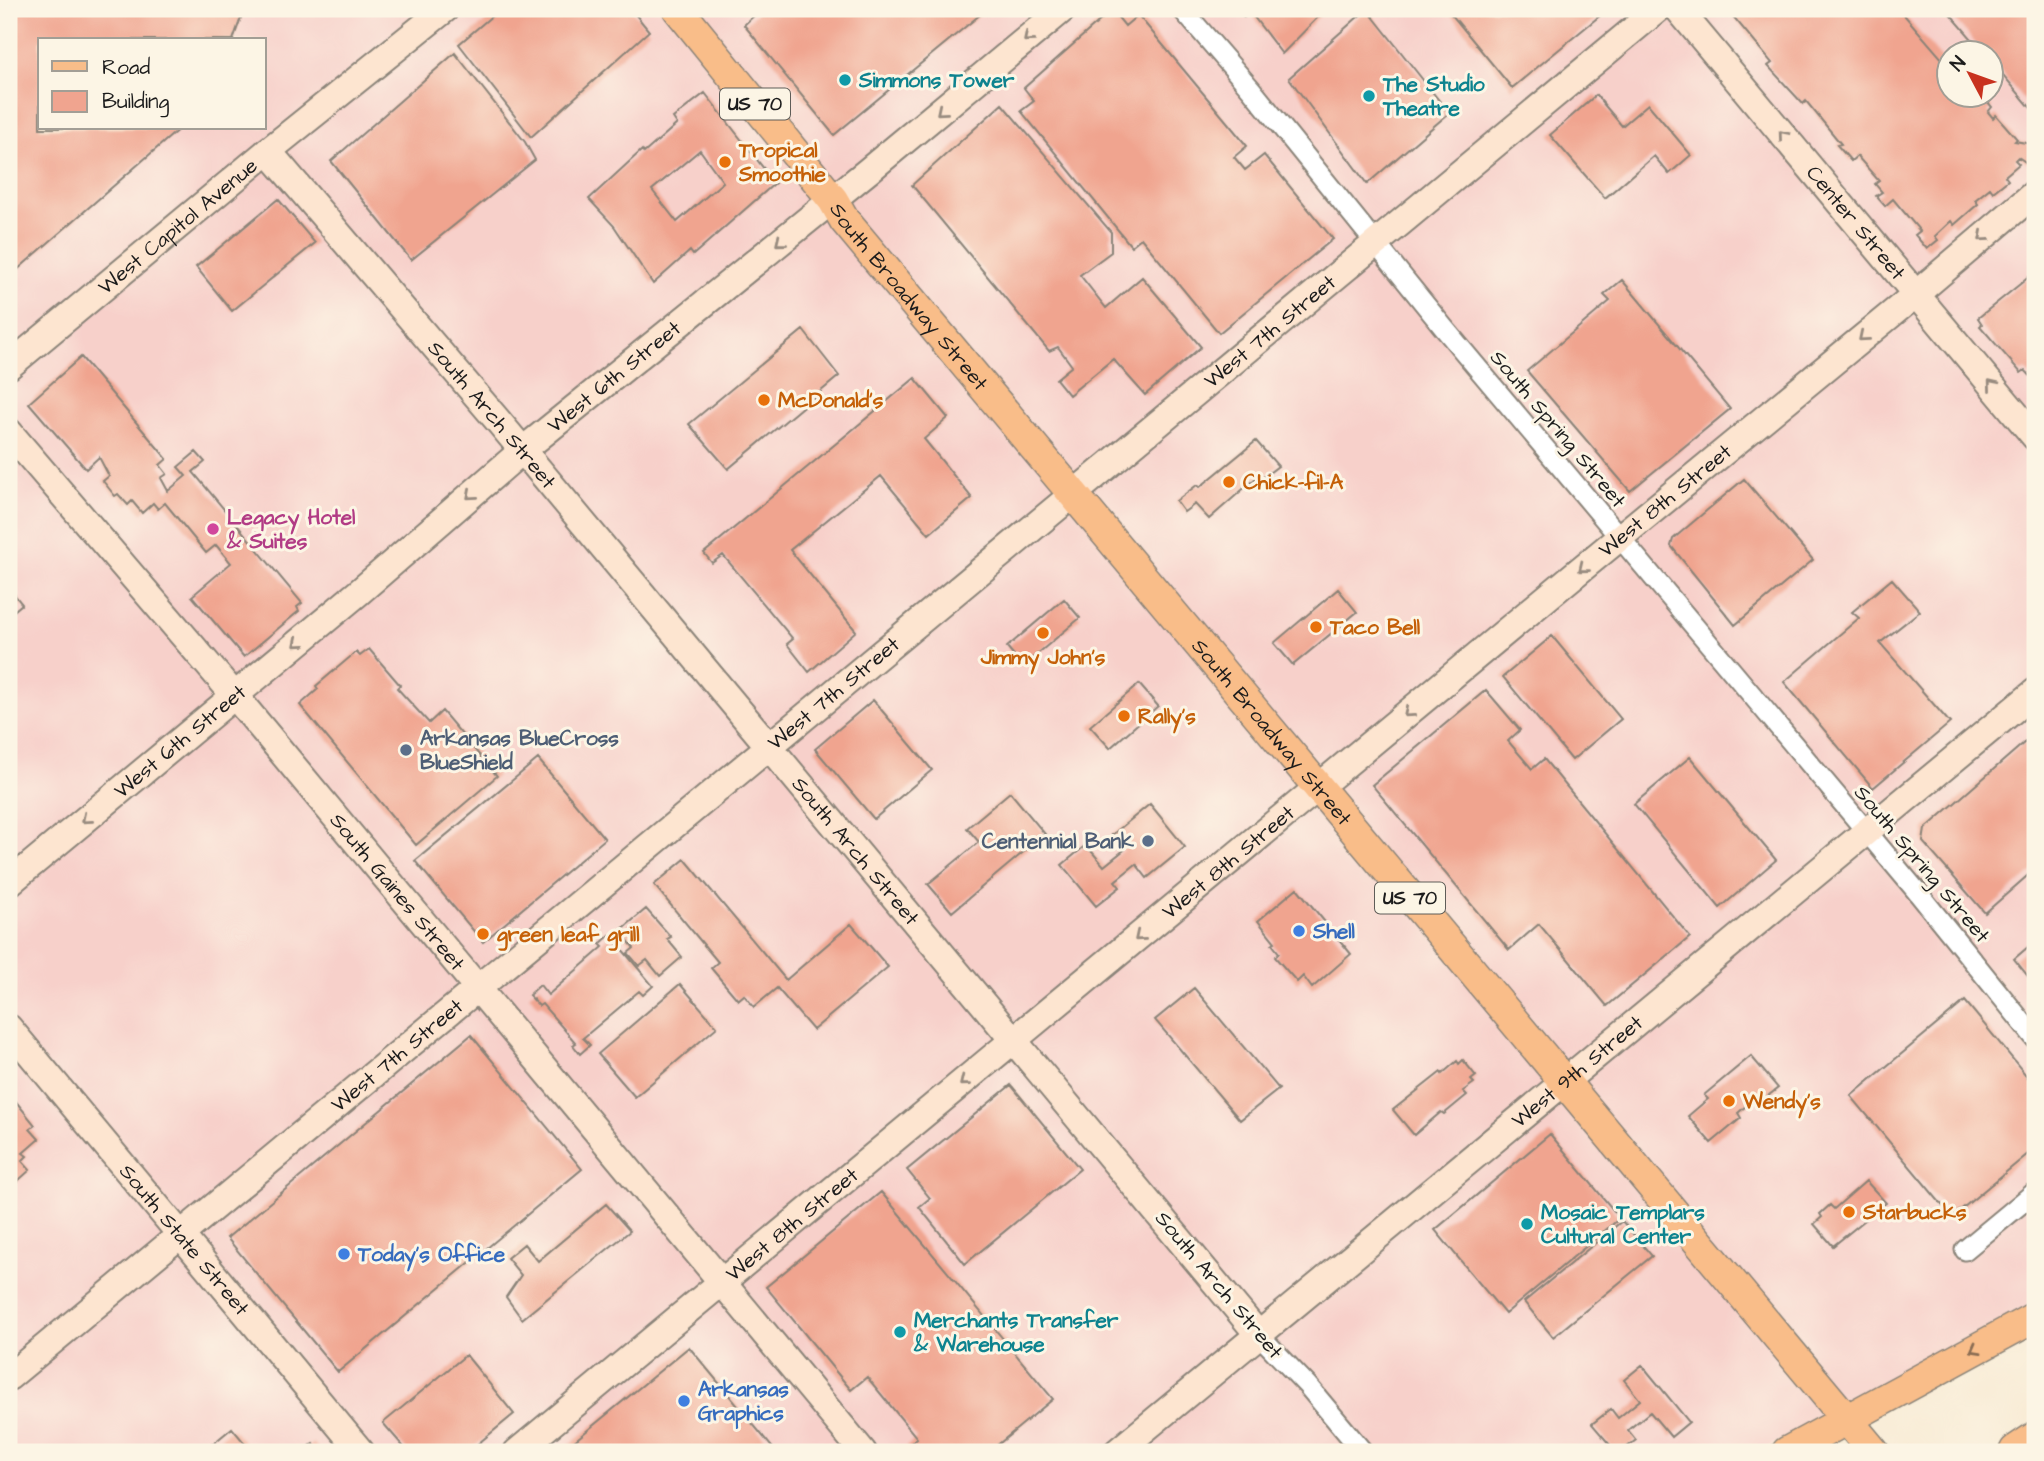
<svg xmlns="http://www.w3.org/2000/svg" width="2044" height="1461" font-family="'Architects Daughter',sans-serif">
<rect width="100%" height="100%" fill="#fcf5e5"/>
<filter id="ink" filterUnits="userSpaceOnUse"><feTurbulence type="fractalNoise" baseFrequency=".0143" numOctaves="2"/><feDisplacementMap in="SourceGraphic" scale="14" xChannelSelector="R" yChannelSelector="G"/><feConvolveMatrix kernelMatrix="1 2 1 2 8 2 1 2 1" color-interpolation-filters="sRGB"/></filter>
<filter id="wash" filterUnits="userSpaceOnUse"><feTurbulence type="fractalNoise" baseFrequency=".00686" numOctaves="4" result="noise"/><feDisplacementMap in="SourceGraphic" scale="28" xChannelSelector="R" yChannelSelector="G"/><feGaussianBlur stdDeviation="1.57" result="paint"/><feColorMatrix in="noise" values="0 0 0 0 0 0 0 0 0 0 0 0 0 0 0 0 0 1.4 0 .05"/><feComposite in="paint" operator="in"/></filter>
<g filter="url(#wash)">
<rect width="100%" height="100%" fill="#f8ead3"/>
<path fill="#f7d0ca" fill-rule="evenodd" d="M9,9H2035V1310L1759,1452H9ZM40,40H264V128H40ZM1950,52H1992V94H1950Z"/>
<g id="blocks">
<path fill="#f0a48f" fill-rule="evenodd" d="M9,9H244L233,40H40V128H180L9,277Z
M500,9H631L649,31L531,137L459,44Z
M761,9H987L834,135L744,25Z
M1238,9H1326L1282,54L1250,12L1244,17Z
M1367,9L1449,113L1367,184L1289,78Z
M1447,9H1608L1512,88Z
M1727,9H1899L1950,68V94H1972L1976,101L1983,96L1992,107L1988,112L1993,118L1996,115L2017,139L2015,141L2026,143L2034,149L2033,160L2027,163L2018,157L2015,160L2019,164L2005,176L2008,180L1993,192L1990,188L1975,200L1978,204L1954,225L1951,221L1935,236L1938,240L1927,249L1915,235L1920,231L1893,199L1885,206L1876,196L1882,192L1875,184L1879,181L1857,156L1851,161L1837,145L1841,144L1806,101L1803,104L1768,66L1772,63Z
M1946,9H2035V113L1992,62V52H1983Z
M1112,10L1125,26L1138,15L1247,146L1234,157L1245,170L1264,155L1333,239L1219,333L1141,238L1131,246L1021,111L1034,101L1024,88Z
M455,53L525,142L535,160L411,260L331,161Z
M705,93L775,183L693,255L690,251L653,284L614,226L589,199L642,150L644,153L677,124L673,118ZM700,150L723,182L677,222L652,190Z
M1596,95L1622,126L1648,104L1691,155L1669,174L1654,156L1605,198L1550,135Z
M1002,104L1111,232V252L1080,275L1106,308L1142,277L1201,347L1145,395L1113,359L1069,395L1056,379L1072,366L1058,347L1049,351L912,185Z
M278,199L315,243L232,311L196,267Z
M2035,272V381L2025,370L2021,373L1980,326L1982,324L1978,318Z
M1622,280L1730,409L1630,491L1527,371L1610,301L1604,295Z
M803,330L839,376L728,469L689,424Z
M81,357L167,459L160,465L167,474L161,478L168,491L186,476L178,467L196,452L205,462L193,472L302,603L297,607L299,611L244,657L192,596L231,563L216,545L206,553L165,503L158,509L153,503L142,513L132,501L128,505L118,494L115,496L103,481L109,476L99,457L86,469L29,403Z
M915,378L948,418L924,439L972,498L929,534L881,476L790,550L856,631L809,672L787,644L793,639L723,555L712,563L704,553Z
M1256,441L1278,466L1261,479L1258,476L1209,519L1195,504L1184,512L1176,501L1197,485L1200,487Z
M1744,479L1813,560L1735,625L1671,546L1673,539Z
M1892,579L1920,611L1880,643L1950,723L1873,788L1784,682L1859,618L1852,612Z
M9,588L22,604L9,615Z
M1338,589L1357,612L1293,665L1274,643Z
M1064,599L1080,618L1023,666L1007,647Z
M1552,636L1621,719L1572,760L1503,677Z
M369,649L400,685L397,688L429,723L442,711L497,776L416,845L300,705L318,689L316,686L356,652L360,656Z
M1139,684L1158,706L1110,748L1090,726Z
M1486,690L1520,730L1508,741L1532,769L1544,759L1690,937L1607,1006L1539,924L1509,950L1372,785Z
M873,700L932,770L874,819L815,749Z
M2025,742L2035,753V869L1985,913L1923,842L1925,829Z
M1690,757L1776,860L1720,908L1634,804Z
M538,759L605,839L483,942L415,861Z
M1010,792L1045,834L952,912L928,884L979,842L967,828Z
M1150,804L1185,847L1147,878L1136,864L1115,881L1120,887L1096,906L1062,865L1086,845L1104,866L1124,850L1112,835Z
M685,859L786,980L851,924L888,967L813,1030L777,988L754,1007L744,995L738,1000L711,968L718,962L654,885Z
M1297,888L1351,954L1312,988L1303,976L1297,982L1275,957L1279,953L1272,944L1275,942L1258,921Z
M646,909L671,937L667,939L682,957L660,976L647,960L639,966L628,953L634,948L620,931Z
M610,935L653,986L643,995L639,991L583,1038L590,1045L580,1054L573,1045L576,1043L542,1004L539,1006L529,995L540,985L548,995L603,947L600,944Z
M2035,941V985L2014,959Z
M680,984L717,1027L635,1097L598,1054Z
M1194,988L1279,1089L1240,1120L1155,1020Z
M1965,1001L2035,1086V1148L1952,1217L1851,1096Z
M471,1035L582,1169L338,1372L227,1238Z
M1751,1056L1778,1088L1760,1102L1756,1097L1738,1113L1741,1118L1711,1143L1688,1116L1708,1099L1704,1095Z
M1463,1060L1476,1076L1471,1080L1474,1083L1463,1091L1467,1095L1444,1114L1441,1112L1414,1135L1393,1110L1441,1072L1442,1074L1457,1061L1459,1064Z
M1011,1085L1080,1169L965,1264L919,1207L930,1198L907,1170Z
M9,1093L35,1125L30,1129L39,1139L23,1153L27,1156L22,1161L30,1170L9,1189Z
M1550,1134L1620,1218L1505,1314L1435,1230Z
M1866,1181L1886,1203L1833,1246L1814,1224L1822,1217L1820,1214L1830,1205L1834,1209Z
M881,1192L1053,1399L989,1452H900L917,1438L867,1377L851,1390L766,1287Z
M606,1204L630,1231L522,1319L506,1297L521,1275L507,1258L524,1244L538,1261Z
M1622,1221L1652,1256L1553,1337L1524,1302Z
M689,1347L776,1452H561Z
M466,1355L514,1414L468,1452H408L383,1423Z
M1642,1365L1689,1422L1671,1437L1650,1412L1628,1430L1636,1440L1621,1452H1616L1592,1424L1611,1409L1618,1418L1640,1400L1624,1380Z
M232,1428L252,1452H203Z
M313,1443L321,1452H302Z"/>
</g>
</g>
<g filter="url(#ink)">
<use href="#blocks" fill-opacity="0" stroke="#8a8378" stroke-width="2"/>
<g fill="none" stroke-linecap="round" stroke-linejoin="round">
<defs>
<path id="street" d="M1182,9L1251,89L1444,328L1914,888L2035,1038
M1965,1250L2035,1192
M1258,1334L1307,1385L1363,1452"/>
<g id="secondary">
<path id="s1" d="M1678,9L2035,437"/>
<path id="s2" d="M268,151L499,422L1258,1334"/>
<path id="s3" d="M9,366L268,151L445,9"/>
<path id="s4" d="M9,432L235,696L863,1452"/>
<path id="s5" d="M9,883L358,593L523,450L868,171L1063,9"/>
<path id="s6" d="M9,1028L361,1452"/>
<path id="s7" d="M9,1377L1658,9"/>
<path id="s8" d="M517,1452L1574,575L1916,294L2035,193"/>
<path id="s9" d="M1117,1452L2035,692"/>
</g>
<g id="primary">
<path id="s10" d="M678,9L833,200L845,221L1874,1452"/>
<path d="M1787,1452L2035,1317"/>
</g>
<path id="highway" d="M2017,1452L2035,1440"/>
</defs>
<use href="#street" stroke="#8a8378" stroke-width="23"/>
<use href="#secondary" stroke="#8a8378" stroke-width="30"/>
<use href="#primary" stroke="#8a8378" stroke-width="33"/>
<use href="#highway" stroke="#8a8378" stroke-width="38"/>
<use href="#street" stroke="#fff" stroke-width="19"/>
<use href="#secondary" stroke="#fde5d0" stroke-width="26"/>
<use href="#primary" stroke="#f9bd89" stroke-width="30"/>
<use href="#highway" stroke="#f9bd89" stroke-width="35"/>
</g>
<defs><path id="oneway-chevron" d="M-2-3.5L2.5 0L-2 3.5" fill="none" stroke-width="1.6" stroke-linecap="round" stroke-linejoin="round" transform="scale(1.75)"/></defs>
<g stroke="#988b7f">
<use href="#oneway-chevron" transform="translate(1028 38) rotate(140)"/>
<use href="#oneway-chevron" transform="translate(941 111) rotate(140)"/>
<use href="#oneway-chevron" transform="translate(1783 135) rotate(-130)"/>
<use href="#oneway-chevron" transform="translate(1983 237) rotate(139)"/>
<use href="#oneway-chevron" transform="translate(780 242) rotate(141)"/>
<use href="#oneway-chevron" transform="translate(1863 337) rotate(140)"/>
<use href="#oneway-chevron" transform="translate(1992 384) rotate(-130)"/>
<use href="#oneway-chevron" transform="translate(471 495) rotate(139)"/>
<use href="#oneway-chevron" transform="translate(1583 568) rotate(141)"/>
<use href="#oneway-chevron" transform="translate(298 643) rotate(140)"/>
<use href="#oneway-chevron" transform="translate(1408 713) rotate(140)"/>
<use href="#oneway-chevron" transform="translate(86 819) rotate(140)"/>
<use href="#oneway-chevron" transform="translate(1139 937) rotate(140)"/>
<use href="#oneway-chevron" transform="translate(964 1082) rotate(141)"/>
</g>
<use stroke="#8a6c52" href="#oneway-chevron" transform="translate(1975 1349) rotate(151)"/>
</g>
<g fill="#0f9aa8" stroke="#fcf5e5" stroke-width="2.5">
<circle cx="845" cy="80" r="7"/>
<circle cx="1369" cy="96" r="7"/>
<circle cx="1527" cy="1224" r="7"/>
<circle cx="900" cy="1332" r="7"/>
</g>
<g fill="#e8710a" stroke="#fcf5e5" stroke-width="2.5">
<circle cx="725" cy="162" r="7"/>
<circle cx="764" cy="400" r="7"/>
<circle cx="1229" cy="482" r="7"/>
<circle cx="1316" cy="627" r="7"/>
<circle cx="1043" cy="633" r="7"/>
<circle cx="1124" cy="716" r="7"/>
<circle cx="483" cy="934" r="7"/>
<circle cx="1729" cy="1101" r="7"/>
<circle cx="1849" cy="1212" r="7"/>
</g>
<circle fill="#d1479c" stroke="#fcf5e5" stroke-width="2.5" cx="213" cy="529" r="7"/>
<g fill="#5c6f8a" stroke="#fcf5e5" stroke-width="2.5">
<circle cx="406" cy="750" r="7"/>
<circle cx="1148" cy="841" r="7"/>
</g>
<g fill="#3f7fe0" stroke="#fcf5e5" stroke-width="2.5">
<circle cx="1299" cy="931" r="7"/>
<circle cx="344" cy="1254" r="7"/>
<circle cx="684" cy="1401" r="7"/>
</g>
<g text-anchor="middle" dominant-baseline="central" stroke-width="6" stroke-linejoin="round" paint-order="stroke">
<g fill="#fcf5e5" stroke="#5f5d58" stroke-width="2">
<rect x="720" y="88.5" width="70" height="31" rx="5"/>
<rect x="1375" y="882.5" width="70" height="31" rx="5"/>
</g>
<g font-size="19" font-weight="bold" fill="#1c1c1c">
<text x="755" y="104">US 70</text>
<text x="1410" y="898">US 70</text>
</g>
<g font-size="21" font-weight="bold" fill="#0d838f" stroke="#fcf5e5" text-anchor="start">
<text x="859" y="80">Simmons Tower</text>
<text x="1383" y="84">The Studio<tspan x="1383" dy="24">Theatre</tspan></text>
<text x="1541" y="1212">Mosaic Templars<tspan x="1541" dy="24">Cultural Center</tspan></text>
<text x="914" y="1320">Merchants Transfer<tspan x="914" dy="24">&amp; Warehouse</tspan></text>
</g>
<g font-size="21" font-weight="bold" fill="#c56008" stroke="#fcf5e5" text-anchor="start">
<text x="739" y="150">Tropical<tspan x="739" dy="24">Smoothie</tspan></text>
<text x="778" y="400">McDonald's</text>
<text x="1243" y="482">Chick-fil-A</text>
<text x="1330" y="627">Taco Bell</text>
<text x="1043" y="657" text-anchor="middle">Jimmy John's</text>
<text x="1138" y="716">Rally's</text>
<text x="497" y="934">green leaf grill</text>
<text x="1743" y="1101">Wendy's</text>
<text x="1863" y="1212">Starbucks</text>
</g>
<g font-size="21" fill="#1c1c1c" stroke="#fcf5e5">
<text stroke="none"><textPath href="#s1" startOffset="278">Center Street</textPath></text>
<text stroke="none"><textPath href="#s3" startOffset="219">West Capitol Avenue</textPath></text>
<text stroke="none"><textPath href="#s10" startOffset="369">South Broadway Street</textPath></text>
<text stroke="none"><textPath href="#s7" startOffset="1638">West 7th Street</textPath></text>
<text stroke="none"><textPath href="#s5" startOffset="789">West 6th Street</textPath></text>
<text stroke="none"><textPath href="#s2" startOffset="346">South Arch Street</textPath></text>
<text transform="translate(1558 429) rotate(50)">South Spring Street</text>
<text stroke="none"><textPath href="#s8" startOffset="1491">West 8th Street</textPath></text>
<text stroke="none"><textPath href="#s7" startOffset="1071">West 7th Street</textPath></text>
<text stroke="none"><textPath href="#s10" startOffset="936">South Broadway Street</textPath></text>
<text stroke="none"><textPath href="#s5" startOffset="222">West 6th Street</textPath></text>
<text stroke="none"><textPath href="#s2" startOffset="914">South Arch Street</textPath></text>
<text stroke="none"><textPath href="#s8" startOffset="924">West 8th Street</textPath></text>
<text transform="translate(1922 864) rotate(50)">South Spring Street</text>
<text stroke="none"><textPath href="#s4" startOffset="602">South Gaines Street</textPath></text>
<text stroke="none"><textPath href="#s7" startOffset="504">West 7th Street</textPath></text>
<text stroke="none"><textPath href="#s9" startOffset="597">West 9th Street</textPath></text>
<text stroke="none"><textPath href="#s8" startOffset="357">West 8th Street</textPath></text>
<text stroke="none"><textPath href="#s6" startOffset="275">South State Street</textPath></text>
<text transform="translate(1219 1285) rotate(50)">South Arch Street</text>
</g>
<g font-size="21" font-weight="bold" fill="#b23c85" stroke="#fcf5e5" text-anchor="start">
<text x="227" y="517">Legacy Hotel<tspan x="227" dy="24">&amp; Suites</tspan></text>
</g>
<g font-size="21" font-weight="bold" fill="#4e5e75" stroke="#fcf5e5" text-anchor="start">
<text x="420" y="738">Arkansas BlueCross<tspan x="420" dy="24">BlueShield</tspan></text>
<text x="1134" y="841" text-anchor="end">Centennial Bank</text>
</g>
<g font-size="21" font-weight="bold" fill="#366cbe" stroke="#fcf5e5" text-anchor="start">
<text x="1313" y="931">Shell</text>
<text x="358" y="1254">Today's Office</text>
<text x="698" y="1389">Arkansas<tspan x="698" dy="24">Graphics</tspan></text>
</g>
</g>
<rect width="2044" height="1461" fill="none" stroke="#fcf5e5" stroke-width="35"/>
<rect x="38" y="38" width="228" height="91" fill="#fcf5e5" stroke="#a29e95" stroke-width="2"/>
<rect x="52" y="61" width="35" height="10" fill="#f9bd89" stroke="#a29e95" stroke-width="2"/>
<text x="102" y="74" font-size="21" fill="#1c1c1c">Road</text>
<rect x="52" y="91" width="35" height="21" fill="#f0a48f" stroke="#a29e95" stroke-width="2"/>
<text x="102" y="108" font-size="21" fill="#1c1c1c">Building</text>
<g transform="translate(1970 74) rotate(311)"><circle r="33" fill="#fcf5e5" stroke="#a29e95" stroke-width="2"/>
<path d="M0-5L12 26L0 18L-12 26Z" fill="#c8321e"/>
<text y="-10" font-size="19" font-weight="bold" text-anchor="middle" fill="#1c1c1c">N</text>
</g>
</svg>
